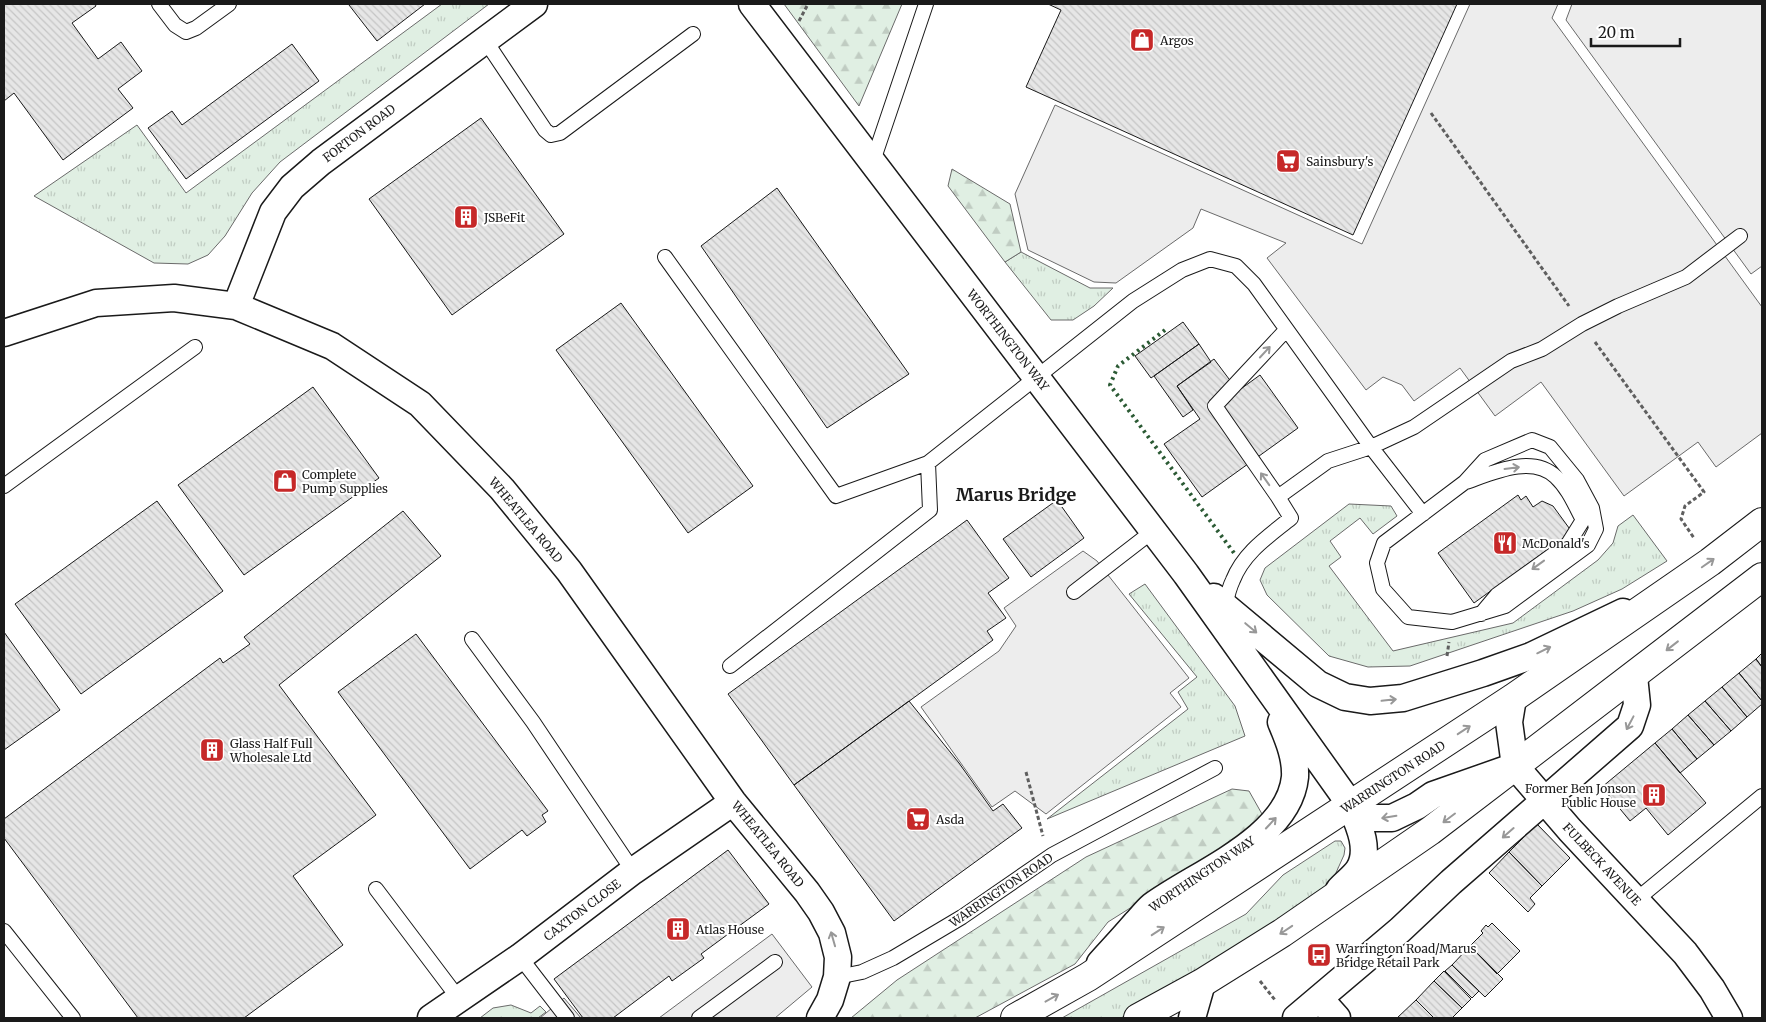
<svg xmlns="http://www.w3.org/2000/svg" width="1766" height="1022" font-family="Merriweather,serif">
<defs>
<pattern id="grass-tufts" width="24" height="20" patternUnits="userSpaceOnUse" patternTransform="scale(1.25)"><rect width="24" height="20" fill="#e0efe3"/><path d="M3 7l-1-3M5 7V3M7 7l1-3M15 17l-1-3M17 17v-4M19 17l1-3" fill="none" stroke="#c0ccc2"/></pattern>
<pattern id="forest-firs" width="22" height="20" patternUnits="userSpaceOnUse" patternTransform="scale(1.25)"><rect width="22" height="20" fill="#e0efe3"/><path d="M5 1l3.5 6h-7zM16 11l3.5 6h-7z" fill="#c0ccc2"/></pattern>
<pattern id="building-back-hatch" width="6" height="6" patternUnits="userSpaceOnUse" patternTransform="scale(1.25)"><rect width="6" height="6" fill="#e6e6e6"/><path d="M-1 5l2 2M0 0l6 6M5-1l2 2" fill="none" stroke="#c5c5c5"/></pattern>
</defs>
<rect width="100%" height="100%" fill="#fff"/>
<path fill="url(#grass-tufts)" stroke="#6a6a6a" d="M442,4H489L280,162L252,193L225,236L208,255L188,264L154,263L34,196L137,125L186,193Z
M1021,252L1090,288H1113L1094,306L1073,320H1051L1005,262Z
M1349,504L1391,506L1397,516L1373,534L1360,518L1330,541L1341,557L1329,566L1393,651L1513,623L1598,560L1613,543L1618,526L1633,515L1667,561L1622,589L1573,611L1410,666L1368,667L1329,656L1267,595L1260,580L1265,568Z
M1145,584L1235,706L1245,736L1047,819L1188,709L1178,692L1197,677L1129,594Z
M1335,841H1341L1345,848L1344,855L1335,875L1313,902L1210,968L1121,1018H1062L1246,914L1283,875Z
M511,1005L531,1013L540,1006L546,1012L538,1018H480L493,1008Z"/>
<path fill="url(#forest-firs)" stroke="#6a6a6a" d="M784,4H902L859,106Z
M952,169L1010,204L1021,252L1005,262L948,186Z
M1232,789L1249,791L1262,814L1246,835L1108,922L1075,964L975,1018H851L897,980L1086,857Z"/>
<path fill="#ededed" stroke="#6a6a6a" d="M1470,4H1558L1552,18L1762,307V433L1716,467L1698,442L1624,496L1541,382L1495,416L1460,368L1414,401L1402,385L1383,377L1366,390L1267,258L1286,243L1201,209L1193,228L1116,283L1094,282L1028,250L1015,194L1055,105L1362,244Z
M1572,4H1762V266L1751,274L1566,20Z
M1083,551L1097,561L1189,678L1170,693L1181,707L1046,814L1015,791L992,807L921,707L999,651L1016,626L1004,608Z
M772,934L812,987L775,1018H659Z
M564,998L581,1018H540Z"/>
<path fill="url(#building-back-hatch)" stroke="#1a1a1a" d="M4,4H95L96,6L72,23L98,59L121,42L142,71L118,89L133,108L63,160L14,93L4,101Z
M352,4H425L377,41L349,5Z
M1048,4H1457L1353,235L1026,87L1061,10Z
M292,44L319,81L186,179L148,128L172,111L182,125Z
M481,118L564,234L452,315L369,199Z
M777,188L909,374L827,428L701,246Z
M621,303L753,486L688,533L556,350Z
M1183,322L1199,344L1151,378L1135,356Z
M1199,344L1211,362L1177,386L1193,410L1183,417L1154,376Z
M1214,359L1238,391L1260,375L1298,428L1202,497L1164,444L1200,419L1177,386Z
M313,387L379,478L244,575L178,485Z
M1518,495L1521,500L1526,496L1533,507L1542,501L1553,506L1572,532L1474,603L1438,553Z
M1057,500L1084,538L1031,577L1003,539Z
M157,501L223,591L81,694L15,604Z
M403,511L441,556L279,685L376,815L293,876L343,945L244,1018H138L4,838V819L220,658L223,663L250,644L244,637Z
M967,520L1009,578L988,593L1006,618L987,631L993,640L794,785L728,694Z
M4,632L60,710L4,750Z
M416,634L548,811L542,815L546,822L527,836L522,830L470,869L338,692Z
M1762,653V667L1756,659Z
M1756,659L1762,667V701L1739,673Z
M1739,673L1762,701V704L1747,717L1722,687Z
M1722,687L1747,717L1731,731L1705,701Z
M909,701L959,763L993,811L1003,804L1022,828L894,921L794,785Z
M1705,701L1731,731L1714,745L1688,715Z
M1688,715L1714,745L1697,759L1672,729Z
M1672,729L1697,759L1680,773L1655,743Z
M1655,743L1706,803L1668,835L1646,808L1630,821L1602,787Z
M1537,824L1570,858L1542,886L1509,852Z
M728,850L769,904L701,954L704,958L672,981L669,976L613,1018H583L554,979Z
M1509,852L1542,886L1530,898L1535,904L1528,912L1489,873Z
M1492,923L1520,951L1497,974L1470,946L1483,933L1481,931L1486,925L1488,927Z
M1470,946L1503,979L1485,997L1452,965Z
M1452,965L1479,991L1472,998L1445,971Z
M1444,971L1471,999L1462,1008L1434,981Z
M1434,981L1462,1008L1452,1018H1434L1416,1000Z
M1416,1000L1434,1018H1397Z"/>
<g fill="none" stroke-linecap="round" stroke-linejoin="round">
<defs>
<path id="lane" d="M159,4L175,25L186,32L196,28L229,4
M485,40L545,130L551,135L560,133L693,34
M872,164L926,4
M665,257L836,496L928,463L1133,301L1182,270L1210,259L1236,266L1254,284L1371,447L1328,461L1278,497L1215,406L1286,330
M1532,440L1550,447L1577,480L1592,508L1596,529L1588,545L1505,606L1452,622L1408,617L1383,589L1377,563L1384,543L1465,482L1485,460Z
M1466,482C1492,473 1532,454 1556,477C1568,488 1575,505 1583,520L1568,544L1497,595L1481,614
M4,486L195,347
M1423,514L1371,447L1414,427L1511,361L1542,349L1582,324L1618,306L1686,277L1740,236
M1074,592L1153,531
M1225,606C1227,597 1229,588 1233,580C1244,552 1269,536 1291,518L1278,497
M472,639L533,722L633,871
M730,666L930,510L928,463
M376,889L459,999
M1636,900L1762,796
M4,931L73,1018
M520,957L567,1018
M837,977L862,972L893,958L962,917L1052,855L1215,768
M699,1018L775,962"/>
<path id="street" d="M752,4L1186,574L1350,804C1358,823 1371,849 1359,869C1354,877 1345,883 1339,890
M236,306L273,212L292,187L321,162L534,4
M4,333L96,303L174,298L236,306L332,346L420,404L502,489L569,571L733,802L807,892L821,912L832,933L838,957L837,977L830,1000L820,1018
M1214,597L1318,684L1345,697L1370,701L1403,698L1483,673L1531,656L1623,612
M1513,698L1509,722L1515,766L1570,830L1685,953L1712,989L1729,1018
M1350,804L1368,818H1392L1417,806L1433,795L1507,769
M1100,963C1112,950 1124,937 1136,923C1141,918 1146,911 1152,906C1195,874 1289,839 1295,777C1296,757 1288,739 1281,722
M1320,999L1337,1018
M431,1018L520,957L633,871L733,802
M1192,1018L1202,983
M1296,1018L1400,930L1451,882L1630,726L1637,705L1634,676"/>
<path id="highway" d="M1015,1018L1088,977L1513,698L1710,562L1762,522
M1138,1018L1202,983L1282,933L1430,831L1762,577"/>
</defs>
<use href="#lane" stroke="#1a1a1a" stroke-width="16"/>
<use href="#street" stroke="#1a1a1a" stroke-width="29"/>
<use href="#highway" stroke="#1a1a1a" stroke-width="30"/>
<path stroke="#5f5f5f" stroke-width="3" stroke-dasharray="4 2.5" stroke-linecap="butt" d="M799,21L808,4
M1431,113L1569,306
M1595,342L1704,492L1685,506L1681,519L1694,538
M1447,656L1449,642
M1026,772L1043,836
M1260,981L1275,1000"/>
<use href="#lane" stroke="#fff" stroke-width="14"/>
<use href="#street" stroke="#fff" stroke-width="26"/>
<use href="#highway" stroke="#fff" stroke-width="28"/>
<path stroke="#2b5a34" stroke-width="4" stroke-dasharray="2.5 4" stroke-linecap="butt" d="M1165,330L1118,366L1110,385L1234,553"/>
</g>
<defs><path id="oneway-shaft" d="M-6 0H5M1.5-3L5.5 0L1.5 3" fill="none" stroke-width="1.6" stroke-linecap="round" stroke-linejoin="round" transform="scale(1.25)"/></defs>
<g stroke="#989898">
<use href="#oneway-shaft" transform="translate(1265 352) rotate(-47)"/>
<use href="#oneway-shaft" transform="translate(1512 468) rotate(-7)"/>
<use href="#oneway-shaft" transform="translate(1265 479) rotate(-125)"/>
<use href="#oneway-shaft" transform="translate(1708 563) rotate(-35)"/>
<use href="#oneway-shaft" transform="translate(1538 565) rotate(144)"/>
<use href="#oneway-shaft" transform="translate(1251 628) rotate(40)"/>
<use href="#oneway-shaft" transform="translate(1672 646) rotate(142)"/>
<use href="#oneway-shaft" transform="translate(1544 650) rotate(-26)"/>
<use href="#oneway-shaft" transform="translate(1389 700) rotate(-6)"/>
<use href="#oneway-shaft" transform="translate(1630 723) rotate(118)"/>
<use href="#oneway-shaft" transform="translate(1464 730) rotate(-33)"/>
<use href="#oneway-shaft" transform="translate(1389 817) rotate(171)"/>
<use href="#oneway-shaft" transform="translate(1449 818) rotate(143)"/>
<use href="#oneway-shaft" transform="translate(1271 823) rotate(-47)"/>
<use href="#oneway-shaft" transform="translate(1508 833) rotate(139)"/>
<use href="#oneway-shaft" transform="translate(1286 930) rotate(146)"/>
<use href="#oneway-shaft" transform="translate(1158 931) rotate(-33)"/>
<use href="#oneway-shaft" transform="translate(833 939) rotate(-106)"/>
<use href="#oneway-shaft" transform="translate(1052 998) rotate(-29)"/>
</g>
<defs>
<symbol id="shop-square" viewBox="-11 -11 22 22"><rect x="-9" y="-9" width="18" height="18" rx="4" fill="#c62828" stroke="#fff"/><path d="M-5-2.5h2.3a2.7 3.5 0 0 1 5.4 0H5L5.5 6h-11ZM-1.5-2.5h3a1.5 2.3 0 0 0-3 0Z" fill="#fff"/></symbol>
<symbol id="supermarket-square" viewBox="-11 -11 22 22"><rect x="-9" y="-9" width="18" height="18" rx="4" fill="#c62828" stroke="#fff"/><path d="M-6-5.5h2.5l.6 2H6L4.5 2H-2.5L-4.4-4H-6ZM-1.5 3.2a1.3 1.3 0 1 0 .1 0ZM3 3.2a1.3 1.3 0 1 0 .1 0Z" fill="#fff"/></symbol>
<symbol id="building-square" viewBox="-11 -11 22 22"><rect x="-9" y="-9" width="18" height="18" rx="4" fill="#c62828" stroke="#fff"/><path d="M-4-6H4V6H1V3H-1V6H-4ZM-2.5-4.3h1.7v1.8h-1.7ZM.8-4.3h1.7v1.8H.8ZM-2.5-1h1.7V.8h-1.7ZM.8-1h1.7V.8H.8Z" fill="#fff"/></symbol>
<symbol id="restaurant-square" viewBox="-11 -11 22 22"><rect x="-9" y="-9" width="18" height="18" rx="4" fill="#c62828" stroke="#fff"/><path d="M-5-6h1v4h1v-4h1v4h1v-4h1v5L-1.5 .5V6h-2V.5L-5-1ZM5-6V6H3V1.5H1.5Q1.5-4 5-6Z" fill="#fff"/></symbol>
<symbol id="bus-square" viewBox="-11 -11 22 22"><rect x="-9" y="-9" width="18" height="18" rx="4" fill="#c62828" stroke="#fff"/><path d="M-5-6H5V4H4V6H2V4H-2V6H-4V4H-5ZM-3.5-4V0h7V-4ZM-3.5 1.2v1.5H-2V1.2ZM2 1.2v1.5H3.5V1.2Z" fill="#fff"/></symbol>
</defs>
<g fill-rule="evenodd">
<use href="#shop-square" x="1128" y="26" width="28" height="28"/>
<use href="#supermarket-square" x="1274" y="147" width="28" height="28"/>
<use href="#building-square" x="452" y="203" width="28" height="28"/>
<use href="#shop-square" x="271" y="467" width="28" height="28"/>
<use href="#restaurant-square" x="1491" y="529" width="28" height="28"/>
<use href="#building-square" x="198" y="736" width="28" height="28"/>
<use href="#building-square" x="1640" y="781" width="28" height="28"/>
<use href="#supermarket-square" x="904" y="805" width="28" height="28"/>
<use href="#building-square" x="664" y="915" width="28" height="28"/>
<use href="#bus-square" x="1305" y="941" width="28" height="28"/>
</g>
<g text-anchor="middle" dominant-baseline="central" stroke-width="4" stroke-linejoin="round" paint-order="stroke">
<g font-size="12" fill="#1a1a1a" stroke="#fff" text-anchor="start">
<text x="1160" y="40">Argos</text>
<text x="1306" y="161">Sainsbury's</text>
<text x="484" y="217">JSBeFit</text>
<text x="302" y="474">Complete<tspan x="302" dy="14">Pump Supplies</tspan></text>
<text x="1522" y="543">McDonald's</text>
<text x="230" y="743">Glass Half Full<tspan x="230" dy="14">Wholesale Ltd</tspan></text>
<text x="1636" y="788" text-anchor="end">Former Ben Jonson<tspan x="1636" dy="14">Public House</tspan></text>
<text x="936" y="819">Asda</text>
<text x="696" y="929">Atlas House</text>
<text x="1336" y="948">Warrington Road/Marus<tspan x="1336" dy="14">Bridge Retail Park</tspan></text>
</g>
<g font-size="12" fill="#1a1a1a" stroke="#fff">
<text transform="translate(359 133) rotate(-37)">FORTON ROAD</text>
<text transform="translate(1008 340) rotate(52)">WORTHINGTON WAY</text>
<text transform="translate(526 520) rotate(50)">WHEATLEA ROAD</text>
<text transform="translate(1393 777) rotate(-33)">WARRINGTON ROAD</text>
<text transform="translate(768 844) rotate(51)">WHEATLEA ROAD</text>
<text transform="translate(1602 864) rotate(47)">FULBECK AVENUE</text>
<text transform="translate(1202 874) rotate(-34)">WORTHINGTON WAY</text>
<text transform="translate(1001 890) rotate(-34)">WARRINGTON ROAD</text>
<text transform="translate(582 910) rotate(-37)">CAXTON CLOSE</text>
</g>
<g font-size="18" font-weight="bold" fill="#1a1a1a" stroke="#fff">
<text x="1016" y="494">Marus Bridge</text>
</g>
</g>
<rect width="1766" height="1022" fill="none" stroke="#1a1a1a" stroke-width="10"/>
<path d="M1591 38v8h89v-8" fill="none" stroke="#1a1a1a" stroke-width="2.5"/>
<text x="1598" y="38" font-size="15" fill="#1a1a1a" stroke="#ffffff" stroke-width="4" paint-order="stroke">20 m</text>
</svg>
